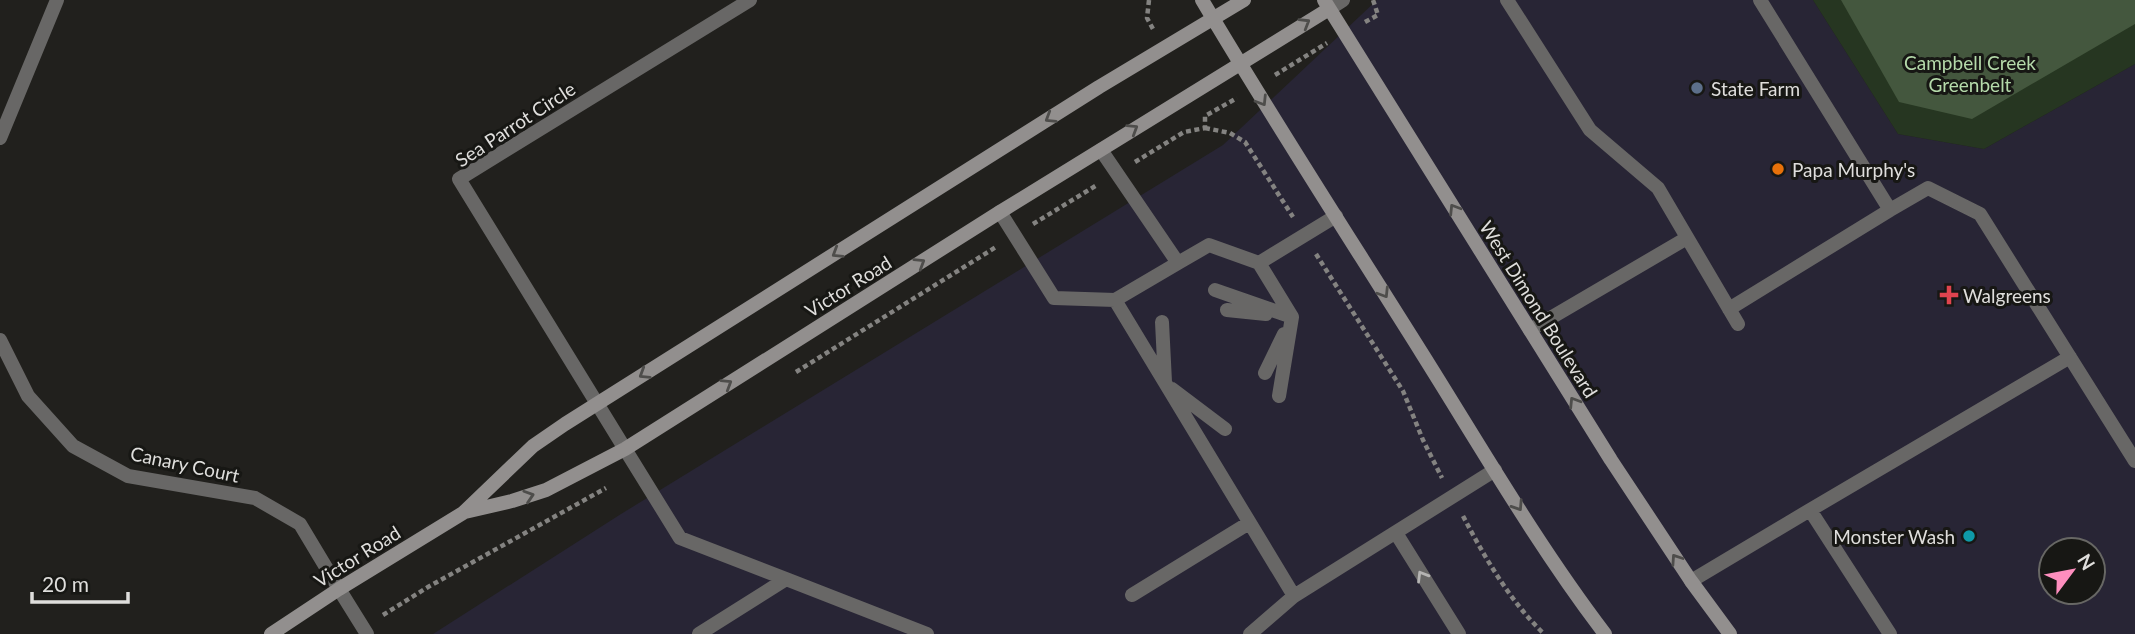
<svg xmlns="http://www.w3.org/2000/svg" width="2135" height="634" font-family="Lato,sans-serif">
<rect width="100%" height="100%" fill="#21201d"/>
<path fill="#282535" fill-rule="evenodd" d="M1377,0H1813L1898,134L1984,149L2135,64V634H433L621,514L1223,145ZM2051,550H2093V592H2051Z"/>
<path fill="#263621" d="M1813,0H2135V64L1984,149L1898,134Z"/>
<path fill="#44573e" d="M1841,0H2135V24L1972,119L1899,102Z"/>
<g fill="none" stroke-linecap="round" stroke-linejoin="round">
<path stroke="#848381" stroke-width="4.5" stroke-dasharray="5 3.5" stroke-linecap="butt" d="M1149,0L1147,18L1153,29
M1365,22L1378,15L1373,0
M1275,75L1327,43
M1205,128L1230,133L1245,142L1293,217
M1135,162L1184,132L1205,128V116L1237,98
M1033,224L1097,185
M1316,254L1403,391L1423,440L1442,478
M796,372L996,247
M1463,516C1485,558 1510,601 1544,634
M383,615L428,587L606,488"/>
<path stroke="#686766" stroke-width="14" d="M1507,0L1590,130L1658,188L1738,324
M1760,0L1890,210L1928,188L1980,214L2135,461
M1101,150L1178,263L1115,300
M1000,212L1054,298L1115,300L1294,596L1495,470
M1178,263L1209,245L1259,263L1336,216
M1259,263L1292,317L1279,396
M1215,290L1292,317
M1729,309L1890,210
M1227,310L1266,314
M1162,322L1165,382
M1530,330L1687,238
M1265,373L1284,334
M1172,389L1225,429
M625,449L680,538L786,579L699,634
M1810,510L2070,357
M1396,533L1459,634
M786,579L927,634
M1691,581L1810,510L1890,634
M339,589L367,634
M1132,595L1249,523
M1250,634L1294,596"/>
<path stroke="#686766" stroke-width="14" d="M1329,9L1343,0
M0,138L57,0
M0,340L28,396L73,446L128,476L255,498L300,524L339,589
M625,449L459,179L750,0"/>
<path stroke="#928f8e" stroke-width="14" d="M1202,0C1273,120 1349,237 1423,355C1482,449 1538,546 1605,634
M1324,0L1611,460L1691,581L1730,634
M465,512L512,501L546,490L625,449L1000,212L1329,9
M271,634L339,589L463,513L533,446L565,424L1099,87L1244,0"/>
</g>
<defs><path id="oneway-chevron" d="M-2-3.5L2.5 0L-2 3.5" fill="none" stroke-width="1.6" stroke-linecap="round" stroke-linejoin="round" transform="scale(1.75)"/></defs>
<g stroke="#4e4d4b">
<use href="#oneway-chevron" transform="translate(1305 23) rotate(-31)"/>
<use href="#oneway-chevron" transform="translate(1262 101) rotate(58)"/>
<use href="#oneway-chevron" transform="translate(1050 118) rotate(148)"/>
<use href="#oneway-chevron" transform="translate(1133 129) rotate(-32)"/>
<use href="#oneway-chevron" transform="translate(1454 209) rotate(-122)"/>
<use href="#oneway-chevron" transform="translate(837 253) rotate(148)"/>
<use href="#oneway-chevron" transform="translate(920 263) rotate(-32)"/>
<use href="#oneway-chevron" transform="translate(1384 293) rotate(58)"/>
<use href="#oneway-chevron" transform="translate(644 374) rotate(148)"/>
<use href="#oneway-chevron" transform="translate(727 384) rotate(-32)"/>
<use href="#oneway-chevron" transform="translate(1574 402) rotate(-122)"/>
<use href="#oneway-chevron" transform="translate(529 496) rotate(-18)"/>
<use href="#oneway-chevron" transform="translate(1518 506) rotate(57)"/>
<use href="#oneway-chevron" transform="translate(1676 559) rotate(-124)"/>
</g>
<use stroke="#b5b4b3" href="#oneway-chevron" transform="translate(1422 576) rotate(-121)"/>
<circle fill="#5c6f8a" stroke="#171714" stroke-width="2.5" cx="1697" cy="88" r="7"/>
<circle fill="#e8710a" stroke="#171714" stroke-width="2.5" cx="1778" cy="169" r="7"/>
<path fill="#e0444e" stroke="#171714" stroke-width="2.5" d="M1945.5 284.5h7v7h7v7h-7v7h-7v-7h-7v-7h7z"/>
<circle fill="#0f9aa8" stroke="#171714" stroke-width="2.5" cx="1969" cy="536" r="7"/>
<g text-anchor="middle" dominant-baseline="central" stroke-width="6" stroke-linejoin="round" paint-order="stroke">
<g font-size="19" fill="#b5daaa" stroke="#171714">
<text x="1970" y="62">Campbell Creek<tspan x="1970" dy="22">Greenbelt</tspan></text>
</g>
<g font-size="19" fill="#dfdedc" stroke="#171714" text-anchor="start">
<text x="1711" y="88">State Farm</text>
<text x="1792" y="169">Papa Murphy's</text>
<text x="1963" y="295">Walgreens</text>
<text x="1955" y="536" text-anchor="end">Monster Wash</text>
</g>
<g font-size="19" fill="#dfdedc" stroke="#171714">
<text transform="translate(515 124) rotate(-33)">Sea Parrot Circle</text>
<text transform="translate(848 286) rotate(-32)">Victor Road</text>
<text transform="translate(1539 309) rotate(58)">West Dimond Boulevard</text>
<text transform="translate(185 464) rotate(12)">Canary Court</text>
<text transform="translate(357 556) rotate(-32)">Victor Road</text>
</g>
</g>
<g transform="translate(2072 571) rotate(58)"><circle r="33" fill="#171714" stroke="#676764" stroke-width="2"/>
<path d="M0-5L12 26L0 18L-12 26Z" fill="#fe8ebe"/>
<text y="-10" font-size="19" font-weight="bold" text-anchor="middle" fill="#dfdedc">N</text>
</g>
<path d="M32 592v10h96v-10" fill="none" stroke="#dfdedc" stroke-width="3.5"/>
<text x="42" y="592" font-size="21" fill="#dfdedc" stroke="#171714" stroke-width="5" paint-order="stroke">20 m</text>
</svg>
